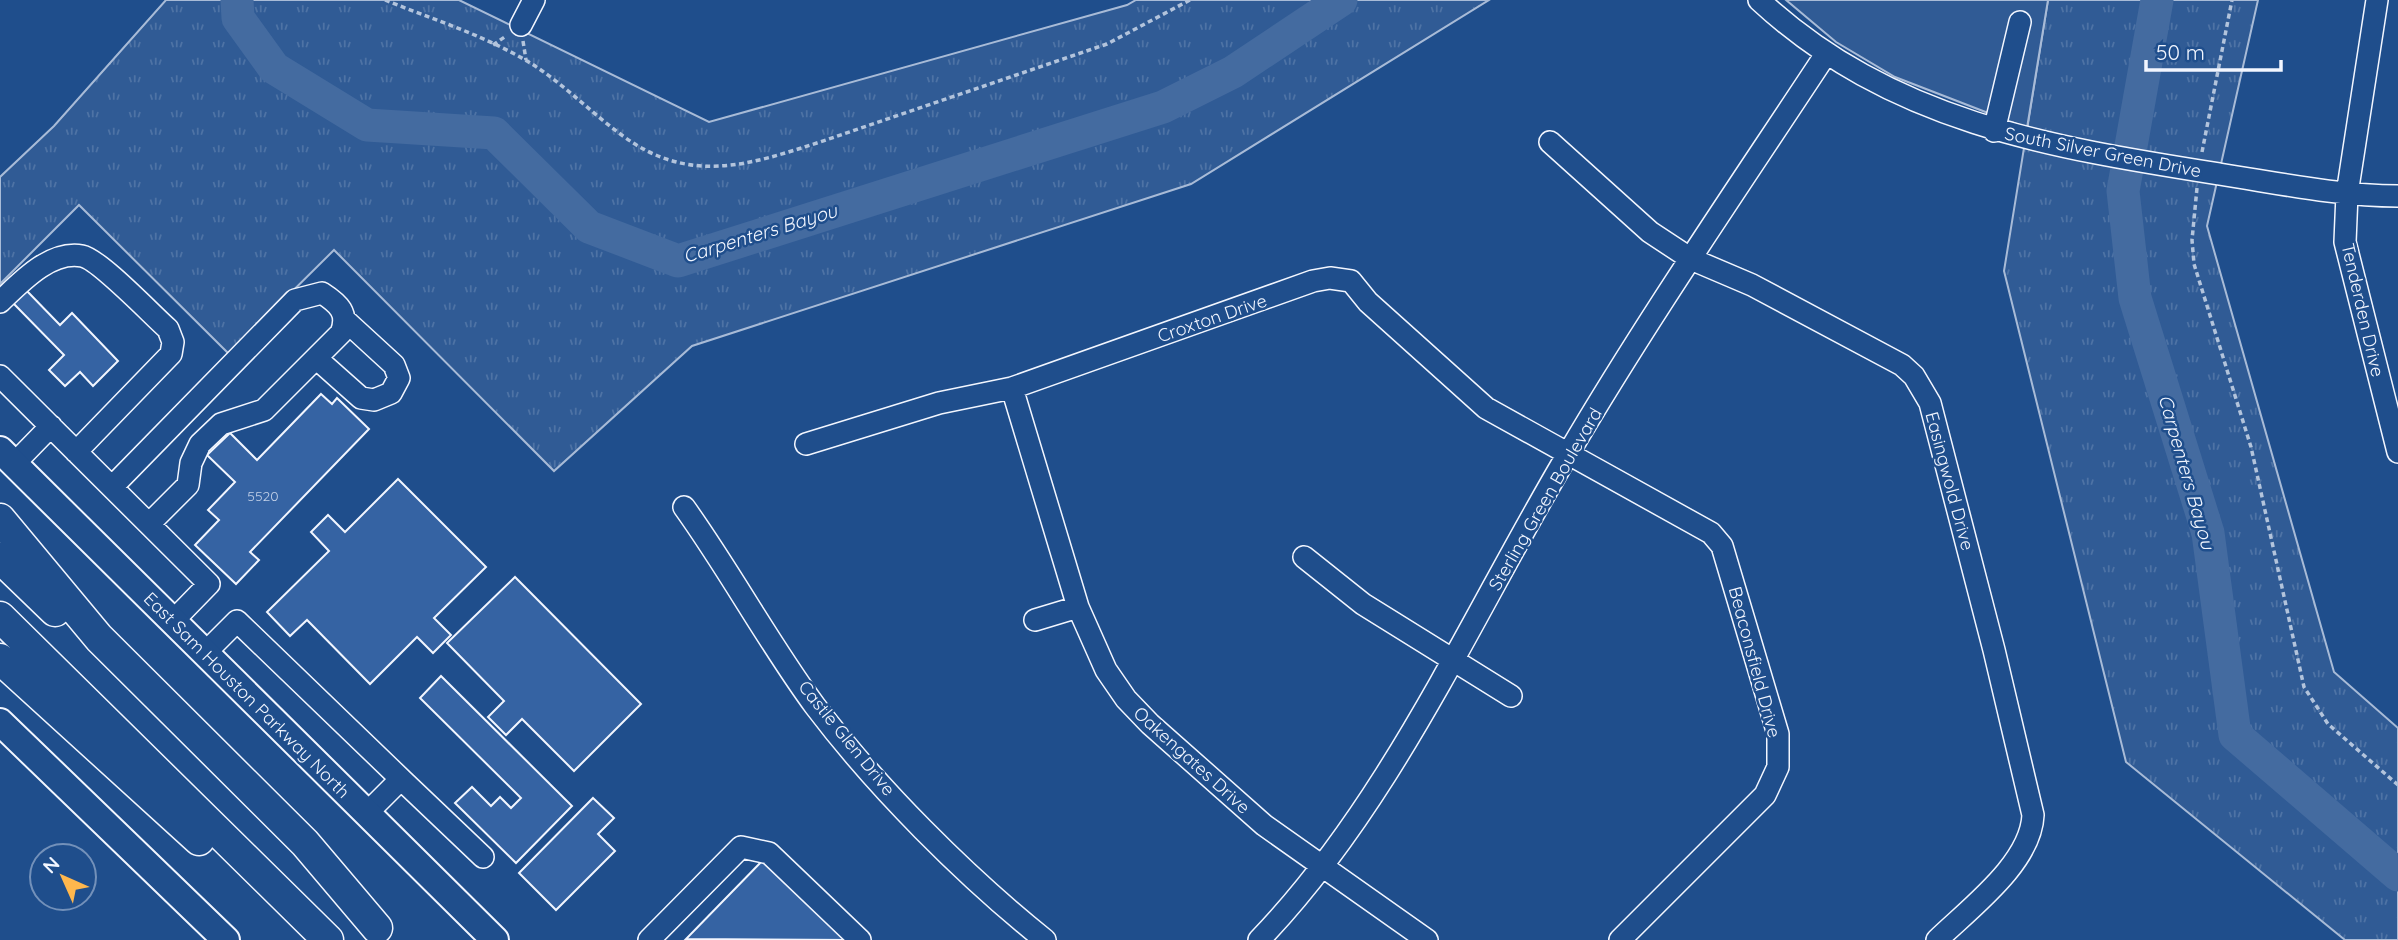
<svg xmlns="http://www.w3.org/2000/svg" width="2398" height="940" font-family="Quicksand,sans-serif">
<defs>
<pattern id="grass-tufts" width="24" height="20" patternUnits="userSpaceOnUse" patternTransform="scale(1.75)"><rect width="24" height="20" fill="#305b95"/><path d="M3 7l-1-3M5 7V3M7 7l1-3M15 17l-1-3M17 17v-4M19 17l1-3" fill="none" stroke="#4e73a5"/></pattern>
</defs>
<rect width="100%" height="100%" fill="#1f4e8c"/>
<path fill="url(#grass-tufts)" stroke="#a8bbd7" stroke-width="2" d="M166,0H459L709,122L1127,5L1136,0H1489L1191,184L692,346L554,471L334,250L229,354L79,205L0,284V177L54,126Z
M2048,0H2258L2207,226L2334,672L2398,728V940H2345L2126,762L2004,271Z"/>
<path fill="#305b95" stroke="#a8bbd7" stroke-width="2" d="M1786,0H2048L2027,128L1895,77L1836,42Z"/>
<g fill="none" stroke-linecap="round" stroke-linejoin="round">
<path stroke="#446ba0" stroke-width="33" d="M237,0L238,18L274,68L367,125L494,133L589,227L678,261L1163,107L1233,72L1341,0
M2157,0L2123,191L2135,298L2208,533L2235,735L2398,875"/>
</g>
<path fill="#3563a3" stroke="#f2f6ff" stroke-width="2" d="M26,290L60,325L72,313L118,361L93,386L80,372L65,386L49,370L64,355L13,303Z
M321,394L332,404L337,398L369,429L250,552L259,560L236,584L195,545L219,520L208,510L235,482L207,455L230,433L257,460Z
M398,479L486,567L434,618L451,635L433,653L417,637L370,684L307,620L290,636L267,612L329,551L311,532L328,515L345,532Z
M515,577L641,704L574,771L522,719L506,735L488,717L504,701L447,643Z
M441,676L572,806L516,863L455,803L472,787L491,806L500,797L511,808L521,798L420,698Z
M593,798L614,818L598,834L615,851L556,910L519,873Z
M766,857L850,940L686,939Z"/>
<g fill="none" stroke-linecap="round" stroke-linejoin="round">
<defs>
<path id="minor" d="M1759,0C1891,122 2049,147 2219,174C2278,183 2338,196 2398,196
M2377,0L2347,194L2345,242L2398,452
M521,25L534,0
M1994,131L2020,22
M1550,142L1650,232L1691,259L1752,285L1902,365L1914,376L1930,403L1994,650L2033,815C2031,863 1970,908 1937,940
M0,302C20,283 50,250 82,256C99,259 152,315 168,329L173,342L171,354L76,452
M316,358L361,398L374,400L391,393L399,378L394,365L346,321
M0,376L209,584L173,621
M1012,388L1078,607L1106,670L1126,699L1150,724L1264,825L1427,940
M806,444L939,403L1012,388L1313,281L1330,278L1351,281L1368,302L1486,408L1711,533L1722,546L1778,734V767L1765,795L1620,940
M14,464L51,426
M112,487L295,300L322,293C339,304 349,313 341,333L264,410L221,424L200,444L191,463L188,485L149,524
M684,507C730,571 768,642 815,706C877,788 965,876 1045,940
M1304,557L1363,604L1511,696
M1035,620L1078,607
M205,653L237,621L401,779L367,813
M401,779L483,857
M649,940L741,847L769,853L860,940
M1259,940C1391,803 1471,617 1568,454C1648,318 1739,186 1826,54"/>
<path id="major" d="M0,450L495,940
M0,722L226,940"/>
<path id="highway" d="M0,519L99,638L305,843L377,928
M0,558L55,611
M0,617L328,940
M0,659L199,840"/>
</defs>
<use href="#minor" stroke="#f2f6ff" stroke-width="24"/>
<use href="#major" stroke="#f2f6ff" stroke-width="30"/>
<use href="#highway" stroke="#f2f6ff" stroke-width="33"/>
<path stroke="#b3c4dc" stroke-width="3.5" stroke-dasharray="5 3.5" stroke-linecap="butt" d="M385,0C432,19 483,35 527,61C562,82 590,112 623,136C690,185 749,165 820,142L1107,44L1190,0
M523,41L526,60
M493,45L506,36
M2202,152L2232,0
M2197,188L2192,240L2194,264L2251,447L2304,687L2328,724L2398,785"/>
<use href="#minor" stroke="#1f4e8c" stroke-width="21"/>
<use href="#major" stroke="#1f4e8c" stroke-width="26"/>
<use href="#highway" stroke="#1f4e8c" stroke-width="30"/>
</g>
<g text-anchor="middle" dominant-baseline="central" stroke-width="5" stroke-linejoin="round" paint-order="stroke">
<g font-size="14" fill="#c3d1e8">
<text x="263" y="496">5520</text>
</g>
<g font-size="18" fill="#f2f6ff" stroke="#1f4e8c">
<text transform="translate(2103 152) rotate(11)">South Silver Green Drive</text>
<text transform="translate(2363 310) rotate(77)">Tenderden Drive</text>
<text transform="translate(1212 318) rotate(-19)">Croxton Drive</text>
<text transform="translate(1950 481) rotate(75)">Easingwold Drive</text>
<text transform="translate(1545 499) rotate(-60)">Sterling Green Boulevard</text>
<text transform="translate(1755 662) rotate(75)">Beaconsfield Drive</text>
<text transform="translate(247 695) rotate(45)">East Sam Houston Parkway North</text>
<text transform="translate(847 738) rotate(51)">Castle Glen Drive</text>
<text transform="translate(1192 760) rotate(42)">Oakengates Drive</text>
</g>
<g font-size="19" font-style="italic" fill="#f2f6ff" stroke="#1f4e8c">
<text transform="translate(760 233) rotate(-17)">Carpenters Bayou</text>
<text transform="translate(2187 472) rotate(74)">Carpenters Bayou</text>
</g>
</g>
<g transform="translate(63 877) rotate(315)"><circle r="33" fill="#1f4e8c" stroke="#7391ba" stroke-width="2"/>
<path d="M0-5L12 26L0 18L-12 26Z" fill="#ffb74d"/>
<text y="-10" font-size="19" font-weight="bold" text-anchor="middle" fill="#f2f6ff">N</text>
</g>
<path d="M2146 60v10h135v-10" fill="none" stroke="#f2f6ff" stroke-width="3.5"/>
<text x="2156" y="60" font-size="21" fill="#f2f6ff" stroke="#1f4e8c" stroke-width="5" paint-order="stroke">50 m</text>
</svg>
